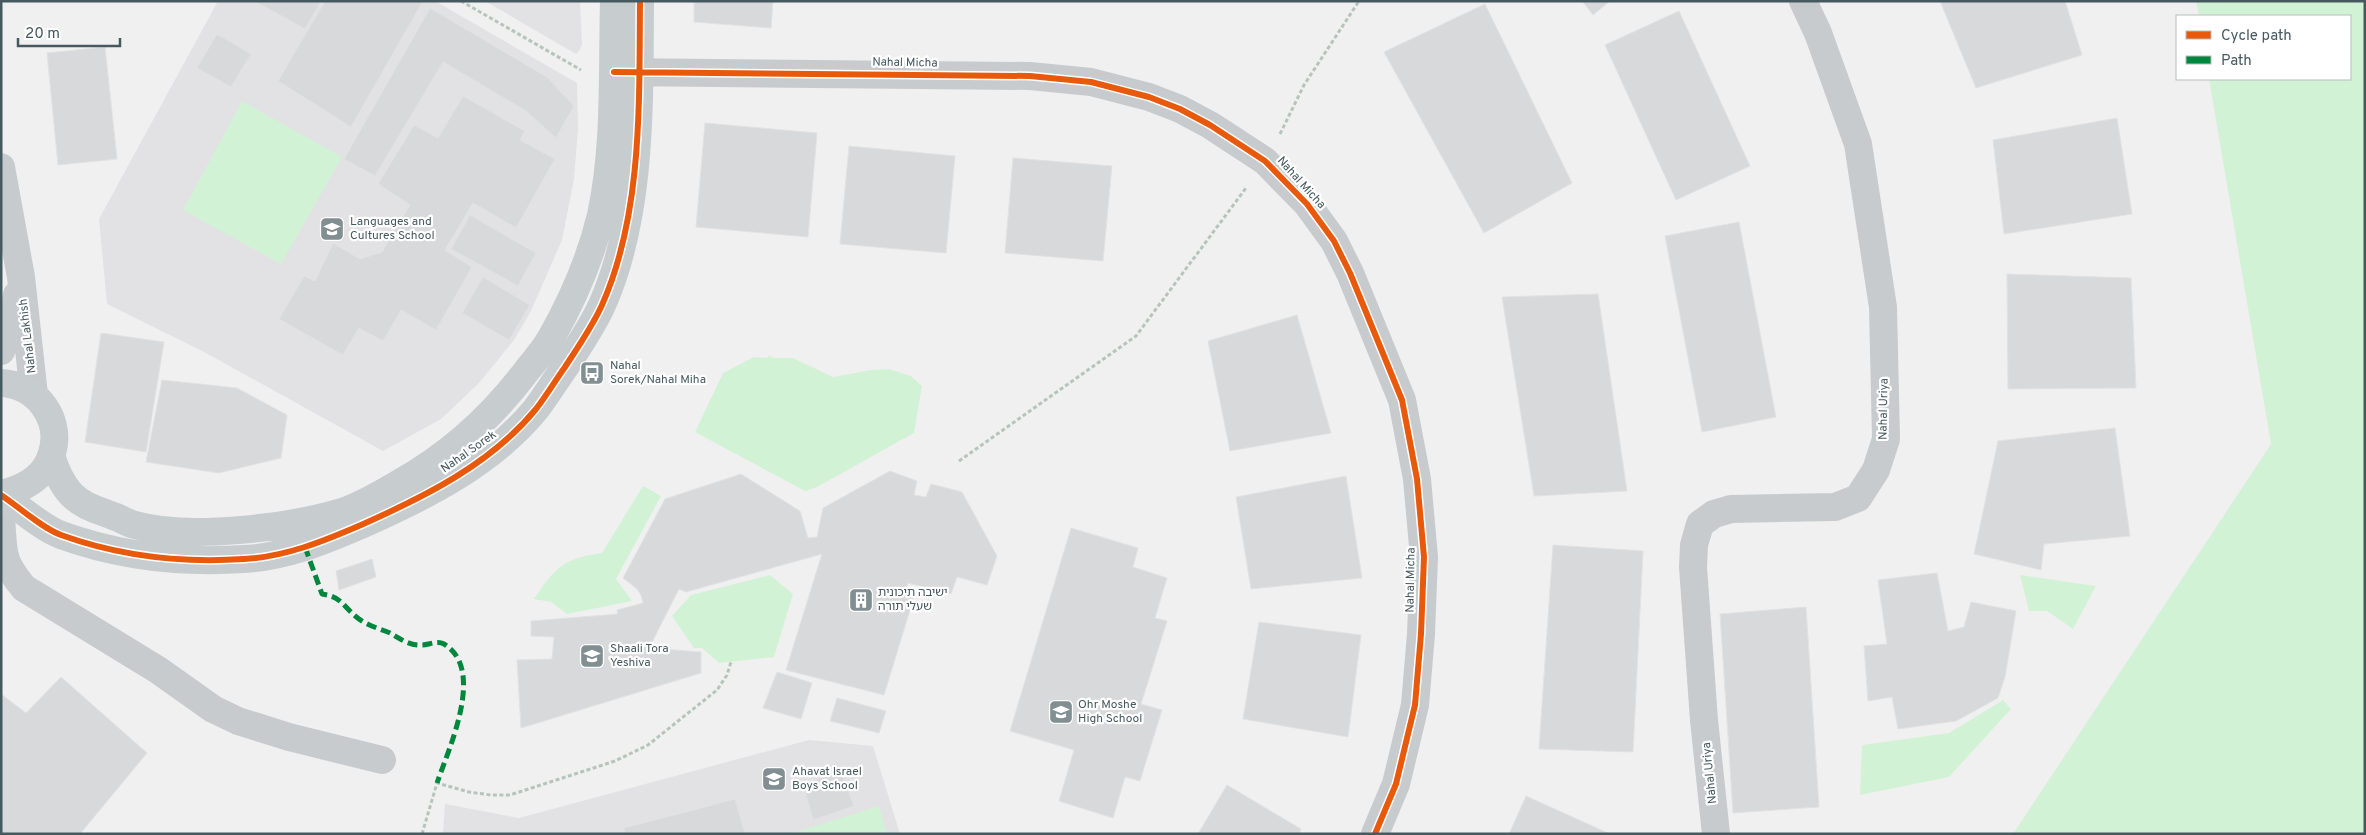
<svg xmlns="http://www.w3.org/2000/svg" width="2366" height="835" font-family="Overpass,'Noto Sans Hebrew',sans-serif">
<rect width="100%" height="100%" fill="#f1f0f0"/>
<path fill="#e2e1e3" d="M218,1H435L577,83L578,129L574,179L562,240L530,313L514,340L479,383L441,419L383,451L206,353L107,304L99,219Z
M485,1H580L582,45L579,51L576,54Z
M809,740L873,746L900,834H443L445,804L519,818Z"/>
<path fill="#d2f2d6" d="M2196,1H2365V834H2013L2271,444L2209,79H2350V16H2199Z
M242,101L342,157L281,264L183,210Z
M769,355L774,358H793L833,377L871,370L889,369L911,376L922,386L914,433L817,487L805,491L695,432L723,373L754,357L768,358Z
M643,486L661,496L616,579L632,601L567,614L551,602L534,599C555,568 563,558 602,553Z
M770,575L793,594L774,657L719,663L702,648H694L672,616L691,595Z
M2020,575L2096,586L2073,629L2047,611H2029Z
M2003,700L2011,709L1949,777L1860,795L1862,745L1949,733Z
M879,806L887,834H790Z"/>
<path fill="#d8d9da" stroke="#e2e2e3" d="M254,1H321L305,29Z
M325,1H423L351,127L278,81Z
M694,1H773L771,28L694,22Z
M1582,1H1610L1593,15Z
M1940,1H2065L2082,55L1976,88Z
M1485,4L1572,183L1484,233L1384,52Z
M430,8L547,77L574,106L556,138L526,111L443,62L375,176L344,159Z
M1679,11L1750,166L1676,200L1605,45Z
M217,34L251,54L231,87L197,68Z
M105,47L117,159L58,165L47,53Z
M463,96L525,131L520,140L555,159L516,228L473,203L445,250L472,267L436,330L401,310L383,341L359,328L343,355L279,319L304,276L315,281L333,243L360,259L382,252L410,205L378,184L414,125L438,138Z
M2117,118L2132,214L2004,234L1993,140Z
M705,123L817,133L808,237L696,227Z
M849,146L955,156L946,253L840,244Z
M1013,158L1112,166L1103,261L1005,253Z
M470,215L536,253L518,286L451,249Z
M1739,222L1776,417L1702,432L1665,236Z
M2007,274L2131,278L2136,388L2008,389Z
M483,277L530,305L509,340L462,313Z
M1598,294L1627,491L1534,496L1502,297Z
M1297,315L1331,433L1230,451L1208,341Z
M101,333L164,342L146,452L85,442Z
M162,380L237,388L287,415L281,458L219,473L146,462Z
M2115,428L2130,536L2044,544L2041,570L1974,554L1998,441Z
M890,471L917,481L914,495L926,497L931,484L962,492L997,556L987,585L957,577L951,594L908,583L905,593L914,597L884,695L786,670L822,554L686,592L679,589L649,648L701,652V673L521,728L517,660L552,659L554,637L531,636V621L618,614L617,610L643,603L641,595L637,589L623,578L665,499L741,474L800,511L808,538L817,537L823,508Z
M1346,476L1362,578L1251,589L1236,497Z
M1071,528L1138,548L1133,567L1167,578L1155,618L1167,621L1141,704L1162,710L1140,781L1125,777L1113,818L1059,801L1074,750L1010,731Z
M1553,545L1643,551L1633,752L1539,749Z
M372,559L376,577L339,590L336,571Z
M1937,573L1948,631L1964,627L1971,602L2016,611L2005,677L1998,698L1956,721L1898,729L1892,697L1868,701L1864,646L1887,644L1878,580Z
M1806,607L1819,807L1733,813L1720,614Z
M1259,622L1361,635L1348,737L1243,719Z
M777,672L812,683L801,719L763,708Z
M61,677L147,753L80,834H1V694L26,713Z
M837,698L886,711L879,733L830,721Z
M841,772L854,806L813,820L803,783Z
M1227,785L1301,829L1299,834H1198Z
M1526,796L1610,834H1509Z
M735,799L745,834H625L624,828Z"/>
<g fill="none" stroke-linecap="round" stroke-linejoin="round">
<path stroke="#b6c5bc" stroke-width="3" stroke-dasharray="4 2.5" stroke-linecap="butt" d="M461,1L581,70
M1280,134L1304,85L1359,1
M959,461L1136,336L1246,188
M422,834L437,783L469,792L491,795H510L615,761L648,745L717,690L727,675L731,662"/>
<path stroke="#c7cbcd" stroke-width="28" d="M617,72L1030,76L1091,82L1149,97L1180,109L1210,125L1265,161L1307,204L1334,241L1350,273L1402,400L1417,479L1424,557L1421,634L1415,705L1396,784L1375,834
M1,167L21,277L34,395
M1,351L12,320L17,295
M1,518C4,553 0,559 24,588L158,670L213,709L238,721L289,737L382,760
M1716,834L1704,720L1693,567L1694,545L1700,524L1714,514L1731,509L1835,507L1858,498L1876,470L1886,439L1883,307L1858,144L1818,33L1803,1"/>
<path stroke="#c7cccf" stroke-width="28" d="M1,383C37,384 64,421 51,456C44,478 22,489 1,494
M51,456C56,470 61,483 71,494C82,506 98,510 113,516C120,518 127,523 135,525C188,540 289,528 342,512C360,506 381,494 398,484C450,455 493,416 528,369C536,359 545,349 551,338C572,301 591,257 601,215C616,145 612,72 614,1
M1,495C19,507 42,528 61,535C119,556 183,563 244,559C285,557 324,541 361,525C424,497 491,464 536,409C546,396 555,381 565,367C578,347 592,327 602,305C643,213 639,100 640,1"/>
<path stroke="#00873e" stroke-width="5" stroke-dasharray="10 5" stroke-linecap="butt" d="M305,547L322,594C343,597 343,607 359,619C367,625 380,629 390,633C400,639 410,646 422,645C429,645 437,640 444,644C486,669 449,748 437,783"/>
<defs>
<path id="cycleway" d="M614,72L1030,76L1091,82L1149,97L1180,109L1210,125L1265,161L1307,204L1334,241L1350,273L1402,400L1417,479L1424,557L1421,634L1415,705L1396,784L1375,834
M1,495C19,507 42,528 61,535C119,556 183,563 244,559C285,557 324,541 361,525C424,497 491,464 536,409C546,396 555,381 565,367C578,347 592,327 602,305C643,213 639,100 640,1"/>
</defs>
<use href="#cycleway" stroke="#fff" stroke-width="9"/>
<use href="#cycleway" stroke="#e8590c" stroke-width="6"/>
</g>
<defs>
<symbol id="school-square" viewBox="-11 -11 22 22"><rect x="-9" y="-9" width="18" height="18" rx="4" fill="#818e92" stroke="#fff"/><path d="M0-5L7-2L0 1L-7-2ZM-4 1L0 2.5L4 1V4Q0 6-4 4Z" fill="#fff"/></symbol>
<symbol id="bus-square" viewBox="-11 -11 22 22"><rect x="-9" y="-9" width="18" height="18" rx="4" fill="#818e92" stroke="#fff"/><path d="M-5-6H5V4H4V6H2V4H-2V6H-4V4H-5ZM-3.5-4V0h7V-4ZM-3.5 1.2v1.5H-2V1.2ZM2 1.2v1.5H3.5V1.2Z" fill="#fff"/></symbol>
<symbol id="building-square" viewBox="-11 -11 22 22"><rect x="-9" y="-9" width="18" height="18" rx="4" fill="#818e92" stroke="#fff"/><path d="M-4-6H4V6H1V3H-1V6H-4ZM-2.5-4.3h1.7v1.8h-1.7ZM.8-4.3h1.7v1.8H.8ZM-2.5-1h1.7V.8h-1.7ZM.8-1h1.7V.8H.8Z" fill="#fff"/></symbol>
</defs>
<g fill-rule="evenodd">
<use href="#school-square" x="318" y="215" width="28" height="28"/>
<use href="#bus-square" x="578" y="359" width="28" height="28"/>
<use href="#building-square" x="847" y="586" width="28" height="28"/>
<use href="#school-square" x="578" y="642" width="28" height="28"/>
<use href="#school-square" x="1047" y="698" width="28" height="28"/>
<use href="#school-square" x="760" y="765" width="28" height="28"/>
</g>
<g text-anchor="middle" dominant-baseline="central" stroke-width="4.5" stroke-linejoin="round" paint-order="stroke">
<g font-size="12" fill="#45595f" stroke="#fff">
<text transform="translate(905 63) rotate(1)">Nahal Micha</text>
<text transform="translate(1301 183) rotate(48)">Nahal Micha</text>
<text transform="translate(28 336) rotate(-97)">Nahal Lakhish</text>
<text transform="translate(1884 409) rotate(-89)">Nahal Uriya</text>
<text transform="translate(469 452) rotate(-35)">Nahal Sorek</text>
<text transform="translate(1411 580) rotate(-89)">Nahal Micha</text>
<text transform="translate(1710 773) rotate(-96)">Nahal Uriya</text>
</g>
<g font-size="12" fill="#45595f" stroke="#fff" text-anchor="start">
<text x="350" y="222">Languages and<tspan x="350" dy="14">Cultures School</tspan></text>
<text x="610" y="366">Nahal<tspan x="610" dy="14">Sorek/Nahal Miha</tspan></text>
<text x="878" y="593">ישיבה תיכונית<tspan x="878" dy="14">שעלי תורה</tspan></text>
<text x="610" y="649">Shaali Tora<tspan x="610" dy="14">Yeshiva</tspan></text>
<text x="1078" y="705">Ohr Moshe<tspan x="1078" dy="14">High School</tspan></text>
<text x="792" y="772">Ahavat Israel<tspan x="792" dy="14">Boys School</tspan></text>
</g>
</g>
<rect width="2366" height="835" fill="none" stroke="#45595f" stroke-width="5"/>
<rect x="2176" y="15" width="175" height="65" fill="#ffffff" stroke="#b5bdbf"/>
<rect x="2186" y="31" width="25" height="8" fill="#e8590c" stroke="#b5bdbf"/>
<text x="2221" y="40" font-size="15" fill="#45595f">Cycle path</text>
<rect x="2186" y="56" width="25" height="8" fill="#00873e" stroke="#b5bdbf"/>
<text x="2221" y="65" font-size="15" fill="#45595f">Path</text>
<path d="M18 38v8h102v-8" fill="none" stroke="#45595f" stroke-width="2.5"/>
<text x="25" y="38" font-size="15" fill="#45595f" stroke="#ffffff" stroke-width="4" paint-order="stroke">20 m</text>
</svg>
